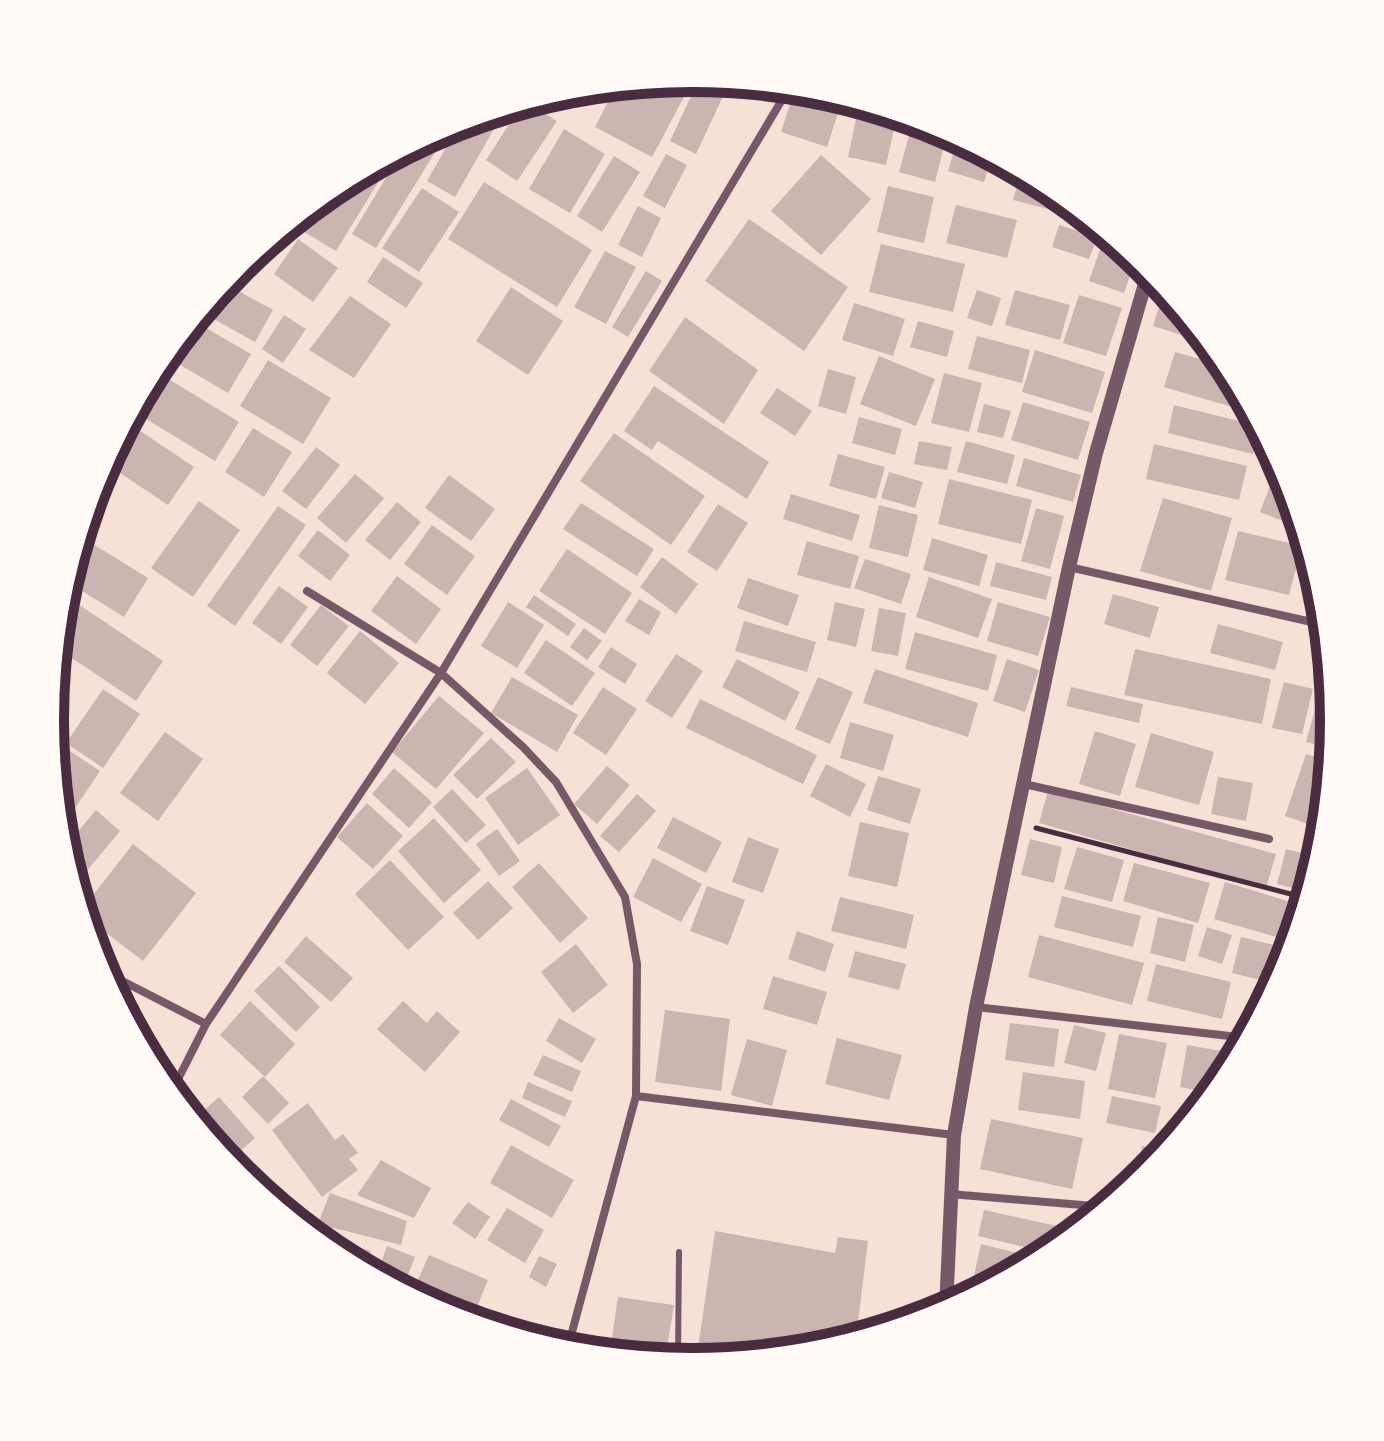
<svg xmlns="http://www.w3.org/2000/svg" width="1384" height="1441" font-family="Karla,sans-serif">
<rect width="100%" height="100%" fill="#f7e1d7"/>
<path fill="#ccb4b1" d="M699,79L726,90L696,154L670,141Z
M655,82L684,97L652,157L595,127L616,86Z
M795,89L841,104L827,147L781,132Z
M567,91L564,105L544,98Z
M528,103L557,121L517,181L486,160L522,104Z
M859,104L897,115L886,165L848,157Z
M505,110L455,197L427,181L460,123Z
M564,129L605,154L570,213L529,189Z
M910,132L945,142L935,182L899,172Z
M958,138L992,156L984,182L948,171Z
M422,140L437,149L376,248L352,234L402,151Z
M666,154L687,165L665,208L643,196Z
M821,155L871,199L821,255L771,211Z
M614,156L640,172L602,232L577,216Z
M369,168L382,176L336,251L299,229L315,204L336,186Z
M1021,172L1049,187L1073,207L1071,215L1013,200Z
M484,182L592,250L557,307L448,239Z
M888,186L934,197L924,243L877,232Z
M422,188L459,212L419,272L382,248Z
M956,205L1017,220L1007,258L946,243Z
M638,206L661,218L642,257L618,245Z
M749,219L848,287L804,351L705,281Z
M1059,225L1097,237L1089,259L1052,247Z
M298,239L338,268L313,302L274,274Z
M1103,241L1124,248L1136,258L1124,293L1089,281Z
M881,244L965,264L953,312L869,292Z
M605,251L636,267L606,324L574,307Z
M383,257L423,283L406,308L367,282Z
M646,271L662,281L628,337L612,327Z
M224,283L273,310L255,342L201,312Z
M511,287L563,321L528,375L476,341Z
M977,290L1001,298L992,326L967,318Z
M1015,290L1070,305L1060,340L1005,325Z
M1079,295L1122,308L1106,356L1063,343Z
M350,296L391,324L354,378L309,350Z
M854,303L905,319L893,356L842,340Z
M1160,303L1181,309L1209,344L1153,326Z
M284,315L306,329L283,363L262,349Z
M685,317L758,370L724,424L649,371Z
M194,321L251,354L228,393L165,356Z
M918,321L954,331L947,357L910,347Z
M977,336L1030,350L1022,383L968,369Z
M1035,350L1105,372L1092,413L1022,392Z
M1175,352L1228,367L1252,413L1164,387Z
M879,356L935,379L916,426L860,404Z
M268,360L331,398L303,444L240,406Z
M828,369L856,377L846,414L818,406Z
M944,373L982,383L969,432L931,423Z
M162,375L239,422L215,461L138,414Z
M654,386L769,462L747,499L658,441L652,450L624,431Z
M777,388L812,411L795,436L760,413Z
M1023,402L1090,422L1078,460L1011,440Z
M984,404L1011,411L1003,438L977,432Z
M1174,405L1259,426L1253,454L1168,433Z
M859,417L902,429L895,455L852,443Z
M127,422L194,467L168,505L105,463Z
M253,428L292,452L264,497L225,472Z
M614,433L705,496L671,545L580,481Z
M919,441L952,447L947,470L914,464Z
M966,441L1015,455L1007,484L957,472Z
M1154,444L1247,466L1239,500L1146,479Z
M316,447L340,465L306,509L282,491Z
M838,454L885,467L876,499L829,486Z
M1024,458L1081,475L1073,502L1016,486Z
M889,472L923,482L915,508L881,498Z
M355,474L384,498L346,543L317,518Z
M449,475L495,509L471,541L425,508Z
M1273,478L1288,484L1301,528L1260,512Z
M949,479L1032,500L1021,544L938,524Z
M791,494L860,515L852,541L783,519Z
M1163,498L1232,518L1211,591L1140,571Z
M199,501L240,530L193,597L151,568Z
M397,502L421,522L390,560L365,540Z
M581,503L654,549L637,576L563,529Z
M718,504L748,523L717,571L687,552Z
M879,505L918,515L908,557L869,548Z
M278,506L306,525L235,626L207,606Z
M1036,508L1064,516L1050,569L1021,561Z
M432,525L475,556L447,595L404,564Z
M318,530L350,555L330,581L298,556Z
M1238,531L1302,546L1289,595L1225,580Z
M80,536L148,578L124,617L66,581Z
M932,538L988,555L979,586L923,570Z
M807,541L859,556L850,589L797,575Z
M567,549L632,593L605,634L539,591Z
M662,557L698,584L676,614L640,587Z
M865,559L911,574L901,604L854,588Z
M996,562L1052,577L1046,600L990,586Z
M1311,565L1322,596L1323,608H1313Z
M397,576L441,609L416,644L371,611Z
M929,577L992,599L978,638L916,617Z
M748,578L799,595L788,626L737,608Z
M279,586L308,607L281,644L252,623Z
M63,594L163,661L136,701L57,648Z
M1113,594L1159,607L1150,638L1104,624Z
M534,595L576,624L568,636L526,607Z
M639,599L661,612L649,635L625,621Z
M508,602L544,625L517,668L481,646Z
M835,602L865,609L856,647L827,640Z
M998,602L1050,617L1038,656L987,641Z
M321,605L349,626L317,666L290,645Z
M879,608L906,613L898,656L871,651Z
M744,621L816,642L807,672L735,651Z
M1218,624L1283,642L1275,670L1210,653Z
M584,628L602,641L587,660L570,647Z
M360,631L399,663L365,704L327,673Z
M915,632L997,655L988,691L905,669Z
M546,640L595,673L572,706L524,673Z
M611,647L637,664L625,684L598,667Z
M1135,649L1271,679L1262,724L1124,695Z
M676,654L703,671L672,718L645,701Z
M737,659L800,692L785,721L722,687Z
M1007,659L1039,670L1025,712L993,701Z
M875,669L978,703L968,737L863,703Z
M512,677L578,715L557,752L491,713Z
M818,677L853,692L830,744L795,729Z
M1284,682L1313,689L1302,734L1272,728Z
M603,687L637,709L606,755L573,733Z
M1071,687L1143,704L1139,723L1066,706Z
M103,689L140,714L103,768L66,743Z
M1319,695L1332,698L1331,749L1306,742Z
M439,696L484,733L436,789L392,752Z
M700,699L817,755L803,784L686,728Z
M850,722L894,735L883,771L840,758Z
M1095,731L1136,744L1120,796L1079,784Z
M165,732L203,759L158,821L120,793Z
M1151,733L1214,752L1199,805L1135,787Z
M491,738L516,762L477,799L453,775Z
M52,739L100,771L74,810L58,800Z
M1306,754L1330,762L1325,810L1319,828L1285,816Z
M826,764L866,784L850,817L810,796Z
M607,766L630,785L597,824L574,804Z
M394,768L432,802L409,828L372,794Z
M527,768L560,815L518,845L485,798Z
M878,776L921,789L910,824L867,810Z
M1218,777L1253,783L1246,821L1211,814Z
M452,789L486,825L466,843L433,807Z
M1048,791L1276,854L1266,888L1039,823Z
M637,794L656,811L619,852L600,836Z
M367,803L403,836L373,869L337,837Z
M96,810L120,831L86,872L63,849Z
M673,817L722,842L706,873L657,848Z
M434,818L481,870L444,903L398,851Z
M860,822L909,833L897,887L848,876Z
M497,829L520,861L499,876L476,844Z
M748,837L779,849L763,893L732,882Z
M1030,839L1062,847L1054,883L1021,875Z
M133,844L196,893L143,961L83,915L82,909Z
M1077,847L1124,860L1112,902L1064,889Z
M1286,849L1318,857L1308,892L1277,884Z
M653,858L702,884L681,922L633,897Z
M390,860L444,917L408,950L355,894Z
M539,863L588,918L560,943L512,887Z
M1134,863L1210,883L1198,923L1123,901Z
M488,881L513,908L478,940L453,913Z
M1225,882L1294,903L1283,939L1214,919Z
M707,886L745,900L728,945L690,931Z
M1062,896L1141,916L1133,947L1054,927Z
M840,897L914,915L906,949L831,931Z
M1158,917L1194,925L1185,962L1150,953Z
M1207,927L1232,935L1222,964L1198,956Z
M797,931L834,944L825,972L788,959Z
M1039,935L1144,963L1132,1005L1028,977Z
M306,936L353,978L331,1002L284,962Z
M1241,937L1287,948L1276,984L1232,973Z
M576,944L608,985L573,1013L541,972Z
M855,951L906,964L899,990L848,977Z
M1156,964L1231,982L1222,1019L1147,1001Z
M279,966L320,1007L296,1032L254,991Z
M773,976L827,992L817,1025L763,1009Z
M250,1001L295,1044L265,1077L220,1035Z
M403,1001L427,1023L437,1011L460,1032L425,1072L377,1029Z
M665,1010L730,1019L721,1091L655,1082Z
M559,1018L596,1039L582,1063L546,1041Z
M1010,1023L1059,1029L1054,1067L1005,1060Z
M1074,1025L1106,1033L1096,1071L1064,1063Z
M1119,1034L1167,1043L1155,1098L1108,1089Z
M837,1038L902,1055L889,1100L825,1084Z
M747,1039L787,1050L772,1106L731,1095Z
M1187,1045L1238,1054L1213,1093L1180,1087Z
M543,1055L581,1071L572,1092L533,1075Z
M1023,1072L1085,1081L1080,1119L1018,1110Z
M263,1076L289,1103L268,1124L242,1097Z
M528,1082L572,1101L565,1117L522,1098Z
M1112,1096L1161,1106L1155,1133L1106,1123Z
M219,1097L255,1138L228,1162L193,1120Z
M511,1099L561,1126L549,1147L499,1120Z
M308,1103L335,1140L343,1134L358,1153L349,1159L358,1170L322,1197L272,1130Z
M991,1119L1083,1138L1072,1189L980,1169Z
M511,1145L574,1180L552,1218L490,1183Z
M1142,1146L1167,1149L1138,1181Z
M381,1160L431,1188L414,1218L357,1195Z
M330,1193L407,1221L401,1245L318,1224Z
M468,1202L490,1217L475,1239L452,1223Z
M507,1208L544,1230L525,1263L487,1240Z
M984,1210L1062,1227L1058,1247L1050,1253L978,1236Z
M715,1231L835,1253L838,1237L868,1241L856,1338L817,1350L696,1362Z
M331,1239L371,1251L363,1269L329,1249Z
M981,1244L1029,1256L1026,1266L999,1281L974,1275Z
M387,1246L415,1257L402,1290L376,1276Z
M429,1255L488,1280L473,1317L413,1291Z
M539,1256L557,1264L546,1287L529,1277Z
M618,1297L674,1305L665,1360L610,1352Z"/>
<g fill="none" stroke-linecap="round" stroke-linejoin="round">
<path stroke="#4a2c40" stroke-width="5" d="M1036,828L1306,898"/>
<path stroke="#755966" stroke-width="6" d="M678,1361L679,1252"/>
<path stroke="#755966" stroke-width="8" d="M1069,567L1325,625
M307,591L441,673L523,747L556,782L625,897L637,964L636,1096L572,1332L560,1348
M1024,784L1269,839
M101,970L206,1024L441,673L789,88
M976,1007L1247,1038
M171,1093L206,1024
M636,1096L954,1135
M950,1194L1106,1207"/>
<path stroke="#755966" stroke-width="14" d="M946,1309L954,1135L976,1007L1069,567L1096,453L1149,270"/>
</g>
<path d="M0 0H1384V1441H0ZM64 720a628 628 0 1 1 1256 0a628 628 0 1 1-1256 0Z" fill="#fffaf5" fill-rule="evenodd"/>
<path fill="none" stroke="#4a2c40" stroke-width="10" d="M64 720a628 628 0 1 1 1256 0a628 628 0 1 1-1256 0Z"/>
</svg>
